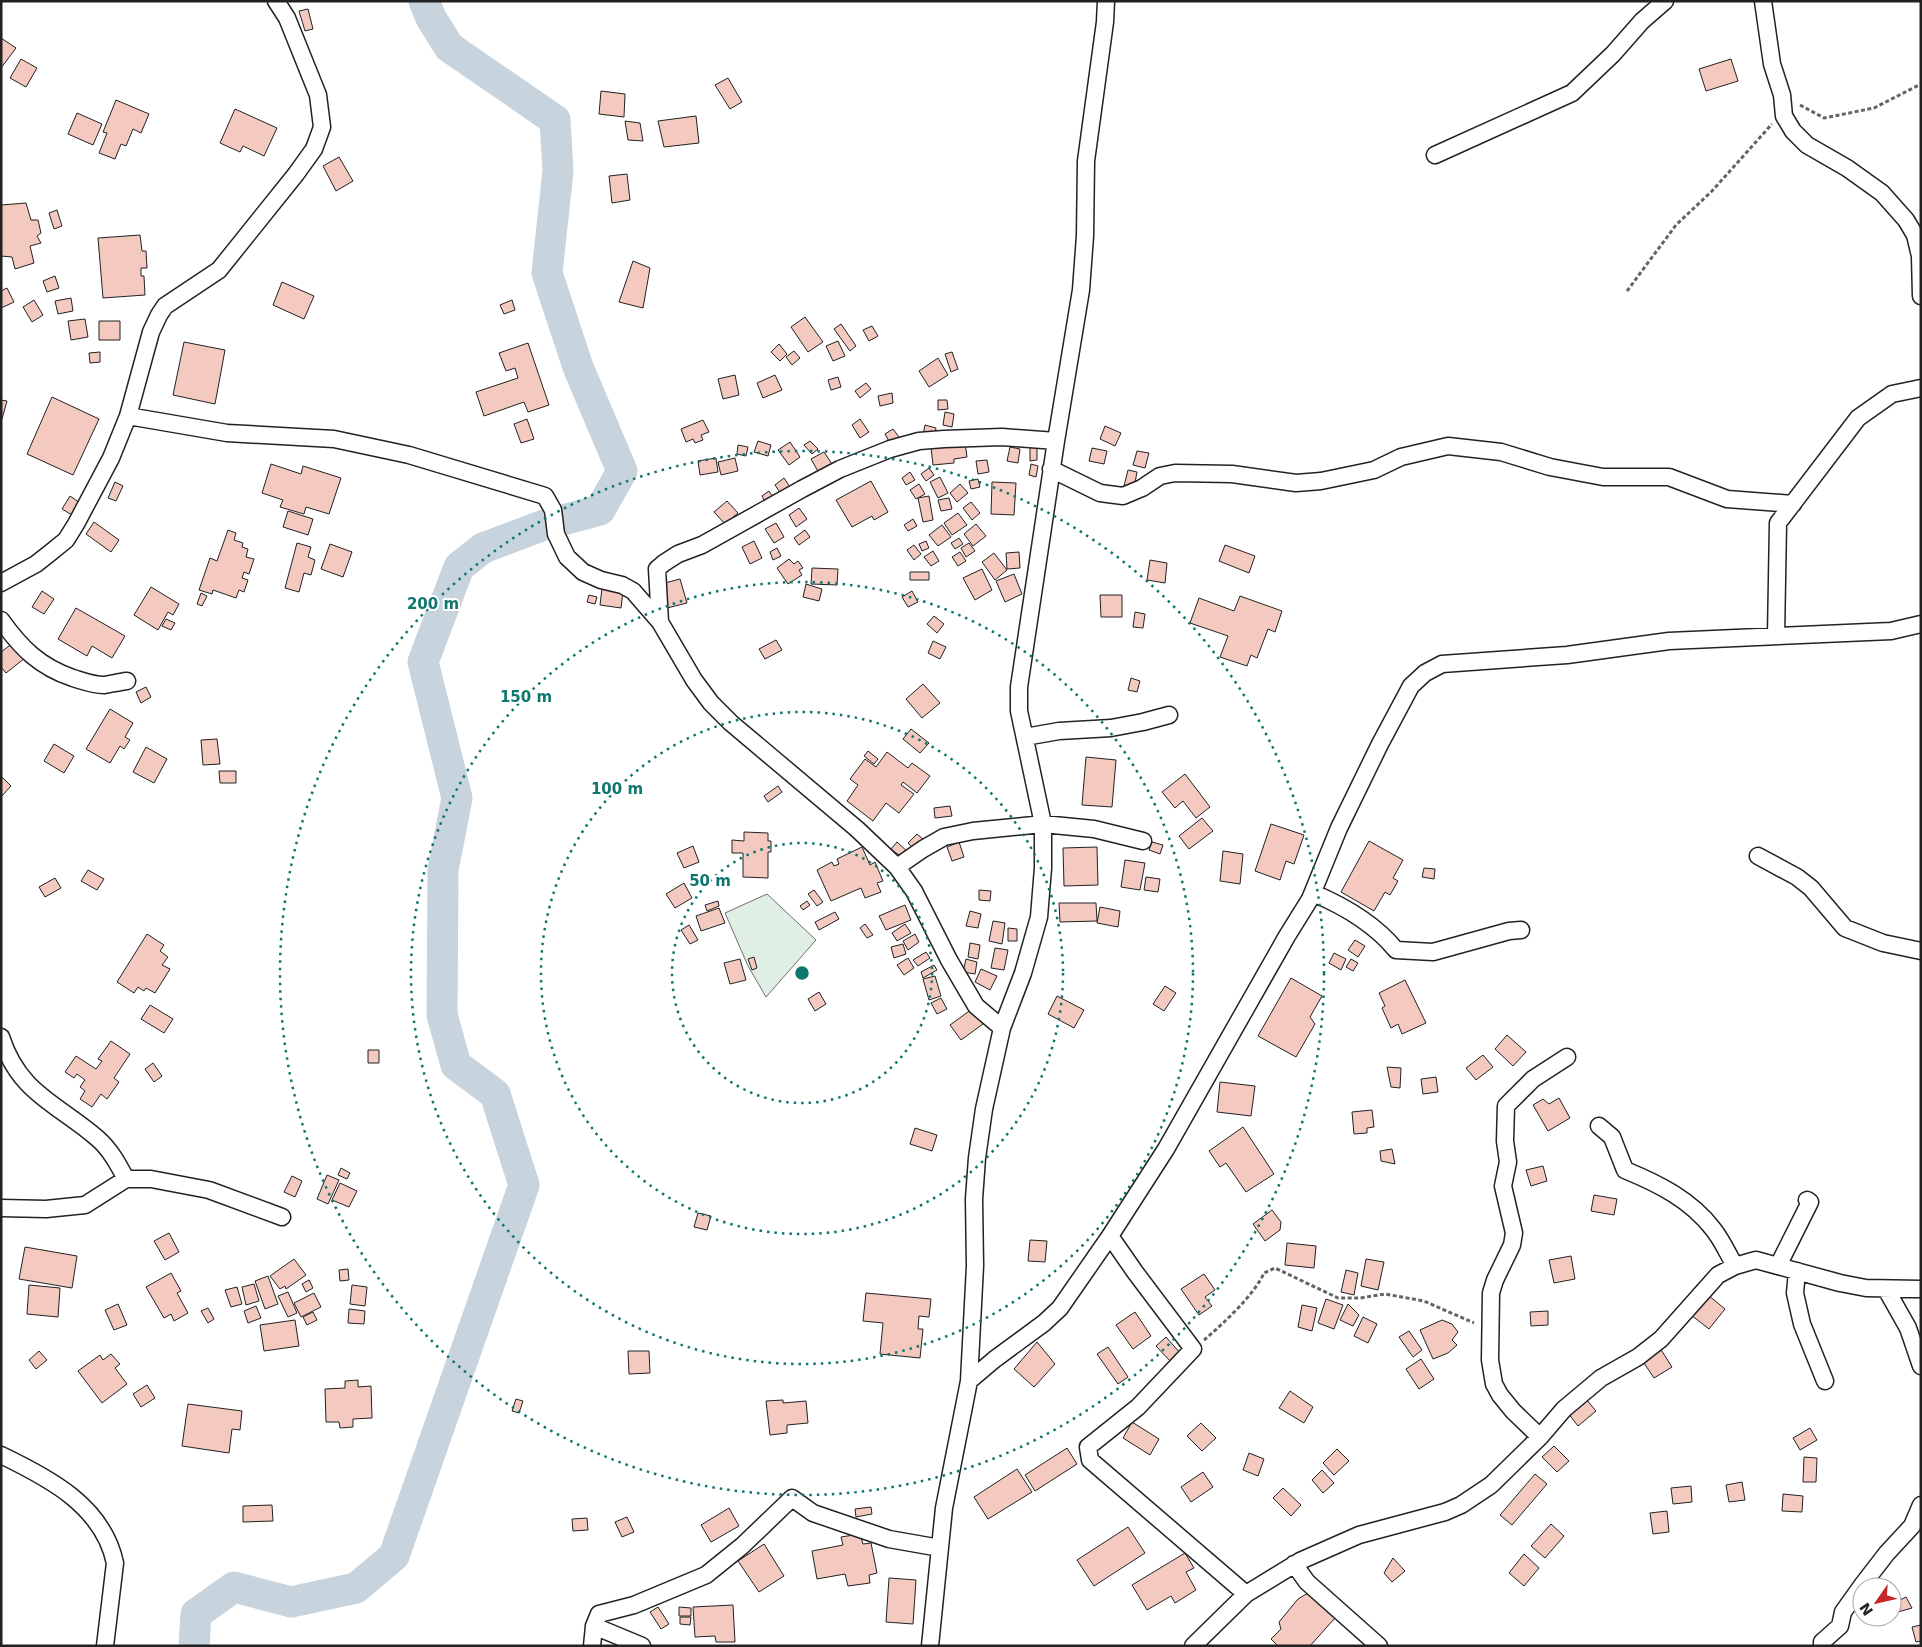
<svg xmlns="http://www.w3.org/2000/svg" width="1922" height="1647" font-family="'DejaVu Sans',sans-serif">
<rect width="100%" height="100%" fill="#fff"/>
<path fill="#e0efe3" stroke="#6f6f6f" d="M767,894L816,940L766,997L748,966L725,913Z"/>
<g fill="none" stroke-linecap="round" stroke-linejoin="round">
<path stroke="#c7d3dd" stroke-width="31" d="M194,1646L196,1614L234,1587L291,1602L356,1588L394,1556L524,1185L495,1094L456,1065L442,1015L443,870L457,798L423,662L459,567L483,548L544,525L600,510L622,471L578,367L547,273L558,171L555,120L449,47L431,18L424,1"/>
</g>
<path fill="#f3c9c0" stroke="#222" d="M308,9L313,29L305,31L299,11Z
M1,38L16,48L1,68Z
M21,59L37,68L26,87L10,78Z
M1731,59L1738,81L1706,91L1699,69Z
M728,78L742,102L730,109L715,85Z
M601,91L625,94L624,117L599,114Z
M116,100L149,114L141,133L133,129L126,146L121,144L115,159L99,153L107,133L103,132Z
M235,109L277,128L264,156L243,146L240,152L220,143Z
M77,113L102,124L93,145L68,134Z
M696,116L699,143L664,147L658,121Z
M625,121L640,123L643,141L628,140Z
M339,157L353,181L336,191L323,166Z
M627,174L630,200L612,203L609,176Z
M26,203L31,220H38L41,233L37,236L41,243L30,246L34,263L15,269L12,257L1,256V205Z
M57,210L62,226L54,229L49,213Z
M140,235L142,251H146L147,268H141V276H144L145,295L103,298L98,238Z
M633,261L650,268L643,308L619,302Z
M55,276L59,288L47,292L43,281Z
M282,282L314,296L304,319L273,305Z
M7,288L14,302L1,308V291Z
M71,298L73,311L58,314L55,301Z
M34,300L43,315L32,322L23,307Z
M512,300L515,310L504,314L500,305Z
M805,317L823,342L808,352L791,327Z
M85,319L88,337L71,340L68,321Z
M99,321H120V340H99Z
M841,324L856,346L850,351L834,329Z
M872,326L878,336L869,341L863,330Z
M838,341L845,356L833,361L826,346Z
M184,342L225,350L215,404L173,395Z
M528,343L549,405L528,412L524,402L484,416L476,392L518,378L515,368L506,371L499,353Z
M779,344L787,354L780,361L771,352Z
M794,351L800,358L792,365L786,357Z
M100,352V362L90,363L89,353Z
M952,352L958,369L951,372L945,354Z
M938,358L948,375L929,387L919,371Z
M735,375L739,395L723,399L718,379Z
M775,375L782,390L763,398L757,383Z
M838,377L841,387L831,390L828,380Z
M866,383L871,389L860,398L855,391Z
M892,393L893,403L880,406L878,396Z
M52,397L99,419L73,475L27,454Z
M1,400L7,401L2,419H1Z
M938,400H947L948,409L938,410Z
M945,412L954,414L952,427L943,425Z
M527,419L534,439L521,443L514,424Z
M860,419L869,432L860,438L852,425Z
M703,420L709,432L701,435L703,440L695,443L693,439L686,442L681,429Z
M925,425L936,428L934,438L923,435Z
M1105,426L1121,433L1115,446L1100,439Z
M893,429L899,437L890,443L885,434Z
M758,441L771,445L768,456L754,452Z
M810,441L818,449L812,454L804,445Z
M790,442L800,457L789,465L778,450Z
M965,443L967,457L954,459V463L933,465L931,447Z
M1030,444H1037V460L1030,461Z
M738,445L748,447L746,456L737,454Z
M1010,447L1020,449L1018,463L1007,461Z
M1092,448L1107,451L1104,464L1089,461Z
M1137,451L1149,453L1145,468L1133,465Z
M824,452L834,467L820,475L811,459Z
M716,458L718,472L700,475L698,461Z
M735,458L738,471L721,475L718,462Z
M987,460L989,472L978,474L976,461Z
M271,464L301,474L303,466L341,478L329,514L306,507L304,514L280,507L283,500L262,493Z
M1031,464L1038,466L1036,477L1029,475Z
M929,468L934,475L926,481L921,474Z
M1128,470L1137,472L1134,488L1124,486Z
M910,472L915,480L906,485L902,478Z
M940,477L948,493L938,498L930,482Z
M784,478L792,490L783,497L775,485Z
M978,479L980,487L971,489L969,481Z
M871,481L888,512L874,520L872,516L852,527L836,500Z
M115,482L123,486L116,501L108,498Z
M992,482L1016,483L1014,515L991,514Z
M919,484L925,494L916,499L910,490Z
M960,484L968,493L957,502L950,493Z
M769,491L774,499L766,504L762,496Z
M70,496L80,503L72,515L62,509Z
M929,496L933,520L923,522L918,498Z
M949,498L952,509L941,511L938,500Z
M727,501L738,513L725,524L714,512Z
M971,502L980,513L972,520L963,508Z
M799,508L807,519L796,527L789,515Z
M288,511L313,519L308,535L283,527Z
M958,513L967,525L952,535L944,523Z
M913,519L917,526L908,531L904,525Z
M94,522L119,540L111,552L86,534Z
M776,523L784,537L774,543L765,529Z
M976,524L986,536L973,546L964,534Z
M942,525L951,537L938,546L929,535Z
M228,530L236,533L234,540L243,543L242,547L248,549L246,557L254,559L249,574L244,572L242,578L248,580L244,592L239,590L236,598L213,590L212,594L199,590L210,558L217,561Z
M805,530L810,537L799,545L794,538Z
M959,538L963,544L955,549L951,543Z
M754,541L762,558L750,564L742,547Z
M926,541L929,548L922,551L919,544Z
M297,543L311,547L308,557L315,560L311,575L304,573L299,592L285,588Z
M969,543L975,551L966,557L961,548Z
M330,544L352,552L343,577L321,569Z
M914,545L921,554L914,560L907,550Z
M1225,545L1255,556L1249,573L1219,561Z
M777,548L781,556L773,560L770,552Z
M933,551L939,561L931,566L924,557Z
M960,552L966,561L958,566L952,557Z
M1019,552L1020,568L1007,569L1006,553Z
M994,553L1007,570L995,580L982,562Z
M789,559L794,564L798,561L803,568L799,570L802,575L788,584L777,568Z
M1150,560L1167,563L1165,583L1147,580Z
M812,568L838,569L837,585L811,584Z
M982,569L992,590L975,600L963,578Z
M910,572H929V580H910Z
M1014,574L1022,594L1005,602L996,581Z
M680,579L687,603L667,608L661,584Z
M806,584L822,589L819,601L803,597Z
M151,587L179,604L173,615L168,612L158,630L134,615Z
M602,588L623,591L621,608L600,605Z
M42,591L54,599L44,614L32,607Z
M912,591L918,602L908,607L902,597Z
M201,593L207,596L202,606L197,604Z
M589,595L597,597L595,604L587,602Z
M1100,595H1122V617H1101Z
M1240,596L1282,611L1275,632L1268,629L1257,658L1251,655L1247,666L1220,657L1228,636L1190,623L1199,598L1234,611Z
M76,608L125,636L112,658L92,646L87,656L58,639Z
M1135,612L1145,614L1143,628L1133,627Z
M934,616L944,624L937,633L927,624Z
M166,619L175,623L171,630L162,626Z
M776,640L782,650L765,659L759,649Z
M933,641L946,647L940,659L928,653Z
M13,643L25,658L6,673L1,667V652Z
M1131,678L1140,681L1137,692L1128,690Z
M923,684L940,703L922,718L906,699Z
M146,687L151,697L141,703L136,692Z
M110,709L133,723L125,737L130,740L124,749L120,746L110,763L86,749Z
M911,729L929,743L920,753L903,739Z
M217,739L220,764L203,765L201,740Z
M54,744L74,756L64,773L44,761Z
M146,747L167,759L154,783L133,772Z
M868,751L878,759L874,764L864,756Z
M887,752L908,768L912,763L930,776L917,793L903,782L901,785L914,794L899,813L886,803L873,821L847,801L858,785L850,779L865,759L876,767Z
M1086,757L1116,760L1112,807L1082,805Z
M219,771H236V783H220Z
M1185,774L1210,807L1196,818L1183,801L1175,808L1162,792Z
M1,776L11,786L1,797Z
M778,786L782,792L768,802L764,796Z
M950,806L952,816L935,818L934,808Z
M1202,818L1213,831L1189,849L1179,836Z
M1271,824L1304,835L1294,864L1286,861L1280,880L1255,871Z
M744,832L768,833V841H771V852H768V878L743,877V853H732V840L744,841Z
M917,834L924,840L915,850L908,843Z
M1369,841L1403,860L1393,878L1398,881L1390,895L1385,892L1374,911L1341,892Z
M897,842L909,853L904,859L891,849Z
M959,842L964,857L952,861L947,847Z
M1152,842L1163,845L1160,854L1149,850Z
M693,846L699,862L684,868L677,853Z
M862,847L870,865L875,862L883,881L877,883L881,892L865,898L861,888L831,901L817,870L832,862L834,866L839,864L837,859Z
M1097,847L1098,885L1064,886L1063,848Z
M1223,851L1243,854L1240,884L1220,881Z
M1125,860L1145,863L1140,890L1121,887Z
M1424,868L1435,869L1434,879L1422,877Z
M88,870L104,879L97,890L81,881Z
M1146,877L1160,879L1158,892L1144,890Z
M55,878L61,888L45,897L39,887Z
M684,883L692,898L675,908L666,894Z
M814,890L823,902L817,906L808,894Z
M979,890L991,891L990,901L979,900Z
M718,901L719,906L707,911L705,905Z
M807,901L810,905L803,910L800,906Z
M1059,903H1096L1097,921L1060,922Z
M905,905L911,920L886,930L879,916Z
M1100,907L1120,911L1118,927L1097,923Z
M719,908L725,923L701,931L696,916Z
M970,911L981,914L978,928L966,926Z
M835,912L839,919L819,930L815,922Z
M993,921L1005,923L1002,944L989,941Z
M865,924L873,935L867,938L860,928Z
M905,924L911,933L897,941L892,933Z
M689,925L698,940L690,944L681,930Z
M1008,928L1017,929V941H1008Z
M147,934L164,945L160,951L168,957L162,965L170,969L155,993L146,988L144,991L138,987L134,993L117,982Z
M915,934L919,942L908,950L903,941Z
M1355,940L1365,946L1358,957L1348,950Z
M970,943L980,945L978,959L968,957Z
M903,944L906,954L894,958L891,947Z
M995,948L1008,950L1004,970L991,968Z
M926,952L930,958L918,966L913,960Z
M1334,953L1346,959L1341,970L1329,963Z
M754,957L757,968L752,970L748,959Z
M908,958L914,968L904,975L897,965Z
M740,959L746,980L730,984L724,963Z
M966,959L977,962L975,974L963,972Z
M1351,959L1358,963L1353,971L1346,967Z
M934,965L937,970L923,978L921,972Z
M981,969L997,976L990,990L975,982Z
M935,976L941,996L929,1000L923,979Z
M1291,978L1322,996L1310,1017L1315,1024L1296,1057L1258,1036Z
M1405,980L1426,1023L1402,1034L1398,1024L1391,1028L1382,1008L1385,1006L1379,993Z
M1165,986L1176,993L1164,1011L1153,1004Z
M819,992L826,1004L815,1011L808,999Z
M1057,996L1084,1010L1074,1028L1048,1014Z
M941,998L947,1009L937,1014L931,1003Z
M150,1005L173,1019L164,1033L141,1019Z
M972,1009L983,1024L961,1040L950,1025Z
M1507,1035L1526,1052L1513,1066L1495,1049Z
M111,1041L130,1054L114,1078L119,1082L107,1099L101,1094L92,1107L80,1099L85,1091L80,1087L85,1080L77,1074L74,1078L65,1072L76,1056L96,1069L102,1061L98,1059Z
M368,1050H379V1063H368Z
M1483,1055L1493,1067L1476,1080L1466,1068Z
M153,1063L162,1076L154,1082L145,1069Z
M1387,1067L1401,1068L1400,1088L1391,1087Z
M1436,1077L1438,1092L1423,1094L1421,1079Z
M1220,1082L1255,1086L1251,1116L1217,1112Z
M1559,1098L1570,1118L1548,1131L1533,1105L1543,1099L1549,1104Z
M1372,1110L1374,1127L1367,1128V1133L1354,1134L1352,1112Z
M1243,1127L1274,1174L1246,1192L1226,1163L1220,1167L1209,1151Z
M915,1128L937,1135L932,1151L910,1144Z
M1392,1149L1395,1164L1381,1161L1380,1151Z
M1543,1166L1547,1181L1531,1186L1526,1170Z
M341,1168L350,1173L347,1179L338,1175Z
M327,1175L339,1180L328,1204L317,1199Z
M292,1176L302,1181L295,1197L284,1192Z
M340,1183L357,1191L349,1207L332,1200Z
M1594,1195L1617,1199L1614,1215L1591,1211Z
M1272,1210L1281,1222L1280,1230L1265,1241L1253,1224Z
M698,1213L711,1216L707,1230L694,1227Z
M169,1233L179,1252L165,1260L154,1241Z
M1030,1240L1047,1241L1045,1262L1028,1261Z
M1287,1243L1316,1246L1314,1268L1285,1265Z
M25,1247L77,1256L72,1288L19,1279Z
M1571,1256L1575,1279L1554,1283L1549,1260Z
M294,1259L306,1275L286,1289L285,1286L280,1289L270,1276Z
M1366,1259L1384,1262L1378,1290L1361,1286Z
M348,1269L349,1280L340,1281L339,1270Z
M1346,1270L1358,1273L1354,1295L1341,1292Z
M171,1273L181,1291L177,1293L188,1313L174,1321L171,1314L164,1318L146,1287Z
M1204,1274L1215,1290L1205,1297L1212,1306L1199,1315L1181,1289Z
M268,1276L278,1304L265,1309L255,1281Z
M309,1280L313,1288L306,1292L302,1284Z
M254,1284L259,1301L246,1305L242,1287Z
M29,1285L60,1288L58,1317L27,1314Z
M352,1285L367,1287L365,1306L350,1304Z
M237,1287L242,1304L231,1307L225,1290Z
M288,1292L297,1313L288,1317L278,1296Z
M314,1293L321,1307L301,1317L294,1303Z
M866,1293L931,1299L929,1317L919,1316L918,1329H923L920,1358L880,1354L883,1323L863,1321Z
M1708,1295L1725,1309L1709,1329L1691,1315Z
M1326,1299L1343,1305L1334,1329L1318,1323Z
M118,1304L127,1325L114,1330L105,1310Z
M1348,1304L1359,1315L1353,1326L1340,1320Z
M1302,1305L1317,1308L1312,1331L1298,1327Z
M256,1306L261,1318L248,1323L244,1311Z
M208,1308L214,1319L208,1323L201,1311Z
M349,1309L365,1311L364,1324L348,1323Z
M1548,1311V1325L1531,1326L1530,1312Z
M313,1312L317,1320L307,1325L303,1317Z
M1135,1312L1151,1336L1133,1349L1116,1325Z
M1363,1317L1377,1324L1368,1343L1354,1336Z
M295,1320L299,1346L264,1351L260,1325Z
M1442,1320L1452,1324L1458,1332L1452,1340L1457,1345L1448,1353L1433,1359L1420,1330Z
M1409,1331L1422,1350L1413,1357L1399,1337Z
M1166,1337L1181,1354L1171,1362L1156,1346Z
M1037,1342L1055,1364L1034,1387L1014,1369Z
M1108,1347L1128,1377L1118,1384L1097,1354Z
M1660,1348L1672,1367L1654,1378L1642,1360Z
M39,1351L47,1360L36,1369L29,1360Z
M628,1351H649L650,1373L629,1374Z
M111,1354L120,1364L115,1368L127,1384L102,1403L78,1371L100,1355L103,1360Z
M1421,1359L1434,1379L1419,1389L1406,1369Z
M358,1380V1387L371,1386L372,1418L353,1419V1427L340,1428L339,1422H326L325,1389L345,1388V1381Z
M147,1385L155,1398L141,1407L133,1394Z
M1290,1391L1313,1407L1304,1423L1279,1408Z
M516,1399L523,1401L519,1413L512,1411Z
M1586,1399L1596,1411L1578,1426L1568,1413Z
M783,1400V1403L806,1401L808,1423L787,1425V1433L770,1435L766,1401Z
M188,1404L242,1411L240,1430L232,1429L229,1453L182,1446Z
M1132,1422L1159,1439L1150,1455L1123,1438Z
M1201,1423L1216,1438L1202,1451L1187,1436Z
M1810,1428L1817,1440L1800,1450L1793,1438Z
M1554,1446L1569,1461L1557,1472L1542,1457Z
M1067,1448L1077,1464L1035,1491L1025,1475Z
M1337,1449L1349,1461L1334,1475L1323,1463Z
M1249,1453L1264,1459L1258,1476L1243,1470Z
M1804,1457L1817,1458L1816,1482H1803Z
M1017,1469L1032,1492L988,1519L974,1497Z
M1322,1470L1334,1483L1323,1493L1312,1480Z
M1203,1472L1213,1487L1191,1502L1181,1487Z
M1535,1474L1547,1484L1512,1525L1500,1515Z
M1742,1482L1745,1500L1729,1502L1726,1485Z
M1691,1486L1692,1502L1673,1504L1671,1488Z
M1283,1488L1301,1505L1291,1516L1273,1498Z
M1783,1494L1803,1496L1802,1512L1782,1511Z
M272,1505L273,1521L243,1522V1506Z
M871,1507L872,1514L856,1517L855,1509Z
M729,1508L739,1526L711,1542L701,1525Z
M1667,1511L1669,1532L1653,1534L1650,1513Z
M627,1517L634,1532L622,1537L615,1522Z
M587,1518L588,1530L573,1531L572,1519Z
M1551,1524L1564,1536L1545,1558L1531,1546Z
M1128,1527L1145,1553L1094,1586L1077,1560Z
M860,1534L863,1544L871,1543L877,1573L869,1575L870,1583L848,1586L845,1574L817,1579L812,1551L843,1545L841,1537Z
M764,1544L784,1576L759,1592L738,1561Z
M1185,1553L1194,1568L1186,1572L1196,1590L1175,1603L1171,1596L1147,1610L1132,1585Z
M1524,1554L1539,1568L1524,1586L1509,1573Z
M1393,1558L1405,1571L1392,1582L1384,1573Z
M889,1578L916,1580L913,1624L886,1622Z
M1308,1593L1335,1618L1310,1646H1278L1271,1639L1281,1629L1279,1622L1298,1599Z
M1906,1597L1912,1608L1898,1612L1894,1603Z
M733,1605L735,1642H716L715,1636L695,1637L693,1607Z
M658,1607L669,1624L661,1629L650,1612Z
M679,1607L691,1608V1616H679Z
M680,1617H691L690,1625L680,1624Z
M1921,1625V1641L1916,1642L1912,1627Z"/>
<g fill="none" stroke-linecap="round" stroke-linejoin="round">
<defs>
<path id="street" d="M1763,1L1772,64L1782,95L1784,116L1793,131L1807,145L1847,168L1882,193L1906,220L1915,235L1920,256L1921,296
M1435,155L1572,93L1613,54L1642,21L1665,1
M128,416L227,433L334,439L409,455L545,496L553,510L556,534L567,557L583,572L601,580L622,585L633,591L660,622L694,680L711,703L731,723L857,829L897,867L914,891L949,960L976,1006L1002,1028
M1051,469L1100,493L1123,496L1142,488L1160,476L1175,473L1232,474L1296,483L1321,481L1374,470L1401,457L1448,446L1501,452L1550,467L1603,477H1669L1727,499L1793,504
M1,583L36,564L50,553L66,540L76,524L111,458L128,416L151,332L159,315L165,306L219,270L296,174L314,149L322,127L318,95L287,18L276,1
M1,620C21,648 40,667 73,678C83,681 93,685 104,685C111,684 119,682 127,681
M660,622L657,569L664,563L678,554L702,545L802,489L840,469L890,449L919,441L944,439L1002,437L1056,441
M1776,636L1778,523L1858,418L1892,394L1921,388
M1025,737L1059,731L1111,728L1143,722L1169,715
M1758,856L1797,877L1811,888L1845,928L1883,943L1921,951
M897,867L923,849L944,837L973,831L1043,824L1094,829L1143,841
M1313,893C1344,906 1374,923 1396,950L1433,952L1509,931L1521,930
M1,1037C19,1093 56,1103 97,1138C110,1149 118,1164 126,1179
M1599,1126L1612,1137L1625,1170C1659,1184 1691,1200 1713,1229C1722,1240 1728,1254 1735,1266
M1,1208L46,1209L85,1205L126,1179H151L209,1190L282,1217
M1110,1236L1135,1272L1193,1349L1138,1407L1088,1447L1090,1460L1246,1594
M1778,1266L1810,1202L1807,1200
M1797,1271L1795,1293L1802,1324L1825,1381
M1886,1289L1908,1328L1921,1366
M969,1381L995,1359L1044,1323L1060,1308L1110,1236L1166,1149L1287,936L1310,899L1339,828L1380,744L1411,686L1425,673L1442,664L1567,655L1669,641L1891,631L1921,624
M1540,1437L1513,1411L1500,1395L1494,1384L1490,1360L1491,1293L1495,1280L1512,1245L1514,1233L1503,1186L1508,1162L1505,1141L1506,1106L1533,1079L1567,1057
M1,1455C49,1478 103,1506 115,1563L105,1646
M1294,1564L1307,1582L1379,1646
M594,1626L642,1646
M592,1646L594,1626L599,1614L634,1605L706,1575L742,1546L792,1498L813,1513L889,1539L940,1548
M930,1646L944,1508L969,1381L975,1266L974,1199L977,1158L984,1109L1002,1028L1023,973L1039,917L1043,868V824L1019,711V687L1056,441L1081,290L1085,236L1086,161L1105,22L1106,1
M1193,1646L1246,1594L1300,1561L1359,1535L1445,1512L1461,1505L1491,1485L1540,1437L1564,1409L1601,1378L1638,1357L1661,1339L1718,1275L1735,1266L1756,1260L1840,1283L1866,1288L1921,1289
M1822,1646V1642L1840,1626L1843,1612L1863,1584L1887,1553L1912,1526L1921,1505"/>
</defs>
<use href="#street" stroke="#222" stroke-width="19"/>
<path stroke="#646464" stroke-width="3" stroke-dasharray="4 2.5" stroke-linecap="butt" d="M1800,105L1824,118L1874,108L1921,84
M1627,291L1676,225L1712,191L1772,124
M1204,1340C1223,1324 1254,1295 1264,1273L1275,1268L1338,1298H1360L1385,1294L1424,1301L1474,1323"/>
<use href="#street" stroke="#fff" stroke-width="16"/>
</g>
<g fill="none" stroke="#0f766e" stroke-width="2.5" stroke-dasharray="2.5 5">
<circle cx="802" cy="973" r="130"/>
<circle cx="802" cy="973" r="261"/>
<circle cx="802" cy="973" r="391"/>
<circle cx="802" cy="973" r="522"/>
</g>
<circle cx="802" cy="973" r="8" fill="#0f766e" stroke="#fff" stroke-width="2.5"/>
<g font-size="15" text-anchor="middle" font-weight="bold" fill="#0f766e" stroke="#fff" stroke-width="4" stroke-linejoin="round" paint-order="stroke">
<text x="433" y="609">200 m</text>
<text x="526" y="702">150 m</text>
<text x="617" y="794">100 m</text>
<text x="710" y="886">50 m</text>
</g>
<rect width="1922" height="1647" fill="none" stroke="#222222" stroke-width="5"/>
<g transform="translate(1877 1602) rotate(236)"><circle r="24" fill="#ffffff" stroke="#a7a7a7"/>
<path d="M0-4L9 19L0 12L-9 19Z" fill="#c62828"/>
<text y="-8" font-size="14" font-weight="bold" text-anchor="middle" fill="#222222">N</text>
</g>
</svg>
